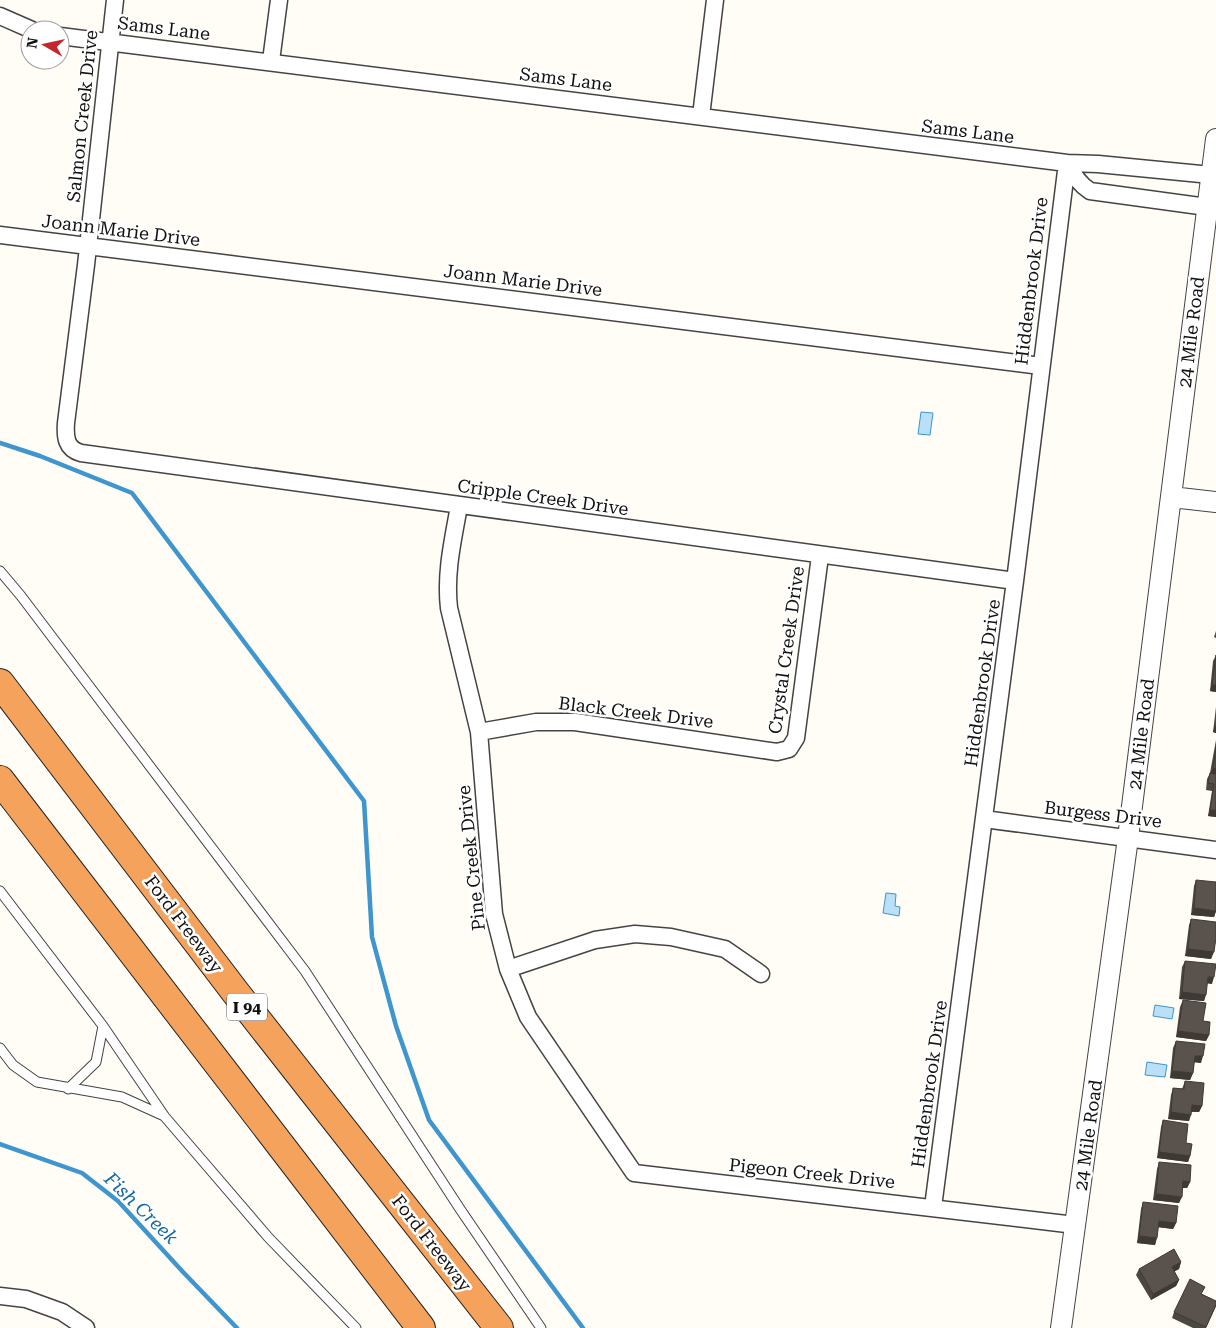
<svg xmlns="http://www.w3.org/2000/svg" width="1216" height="1328" font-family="'Roboto Serif',serif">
<rect width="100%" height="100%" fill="#fffdf5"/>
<path fill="#b9e0f7" stroke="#3f96cf" d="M921,412L933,413L930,435L918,434Z
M886,893L896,894L895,906L900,907L899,916L883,913Z
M1155,1005L1174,1008L1172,1019L1153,1016Z
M1147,1062L1167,1065L1165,1077L1145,1075Z"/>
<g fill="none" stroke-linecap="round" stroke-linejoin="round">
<path stroke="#3f96cf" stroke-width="4.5" d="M0,443L40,456L132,493L364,801L372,937L396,1026L429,1120L583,1328
M0,1144L82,1173L118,1201L183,1272L237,1328"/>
<defs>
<path id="service" d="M0,571L21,596L305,971L460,1209L541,1328
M0,891L103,1026L165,1117L268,1237L356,1328
M0,1048L13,1065L37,1082L122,1097L164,1116
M68,1089L96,1062L103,1026"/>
<path id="minor" d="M115,0L86,265L66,423C65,437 66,449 81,453L1015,581
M0,16L32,30
M60,36L1067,163L1015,581L933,1207
M271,61L279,0
M701,116L715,0
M1207,207L1090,191C1079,184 1073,175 1067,163L1098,164L1211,175
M0,235L1041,366
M459,506C453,540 445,573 449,608L479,732L494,914L508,969L528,1017L634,1173L1075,1225
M479,732L536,722H575L777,752L789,749L796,738L820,556
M984,819L1216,850
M508,969L595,940L635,934L671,937L725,949L761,974
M0,1296L26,1299L62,1312L86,1328"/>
<path id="tertiary" d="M1171,497L1216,502
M1061,1328L1128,838L1216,139"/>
<path id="motorway" d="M0,683L236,993L499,1328
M0,780L421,1328"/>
</defs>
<use href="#service" stroke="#444" stroke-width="11"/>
<use href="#minor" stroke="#444" stroke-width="19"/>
<use href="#tertiary" stroke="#444" stroke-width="22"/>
<use href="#motorway" stroke="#222" stroke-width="30"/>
<use href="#service" stroke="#fff" stroke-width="9"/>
<use href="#minor" stroke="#fff" stroke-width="16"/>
<use href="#tertiary" stroke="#fff" stroke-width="20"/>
<use href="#motorway" stroke="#f5a25d" stroke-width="28"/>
</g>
<path fill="#4d4742" d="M1216,631V638L1214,637Z
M1216,655V692L1210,691L1213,661Z
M1216,707V733L1213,732Z
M1216,740V817L1208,816L1212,791L1206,790L1207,779L1210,773Z
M1196,880L1216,911L1214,917L1191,915L1194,886Z
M1191,919L1216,944H1215L1211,959L1185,956L1189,925Z
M1185,961L1212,984L1207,983L1204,1001L1179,999L1182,967Z
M1183,1000L1203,1021L1209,1035L1206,1041L1176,1037L1180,1007Z
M1176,1041L1201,1063L1194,1062L1193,1073L1190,1080L1170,1078L1173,1048Z
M1185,1081L1202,1106L1199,1112H1191L1189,1121L1168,1119L1171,1095L1173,1088L1182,1089Z
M1163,1120L1186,1143L1190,1156L1188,1162L1157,1158L1161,1127Z
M1159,1162L1190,1182L1187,1188H1182L1179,1203L1153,1200L1157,1169Z
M1143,1202L1176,1223L1173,1229L1158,1227L1155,1245L1137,1243L1141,1209Z
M1181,1262L1179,1269L1174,1271L1179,1280L1176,1286L1151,1300L1136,1275L1139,1269Z
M1202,1294L1216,1301V1306L1206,1328H1193L1172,1318L1174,1312Z"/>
<path fill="#3f3936" d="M1212,685H1216V692L1210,691Z
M1215,726H1216V733L1213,732Z
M1213,768L1216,769V776L1210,775Z
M1210,810H1216V817L1208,816Z
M1194,908L1216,911L1214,917L1191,915Z
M1188,949L1214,952L1211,959L1185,956Z
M1208,977H1214L1212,984L1206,983Z
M1182,992L1206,995L1204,1001L1179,999Z
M1178,1031L1209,1035L1206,1041L1176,1037Z
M1195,1056H1203L1201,1063L1193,1062Z
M1172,1071L1193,1073L1190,1080L1170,1078Z
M1192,1105L1202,1106L1199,1112L1190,1111Z
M1171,1112L1191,1115L1189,1121L1168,1119Z
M1159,1152L1190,1156L1188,1162L1157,1158Z
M1183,1181L1190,1182L1187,1188H1181Z
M1156,1194L1182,1197L1179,1203L1153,1200Z
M1159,1221L1176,1223L1173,1229L1157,1227Z
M1139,1236L1157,1238L1155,1245L1137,1243Z
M1181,1262L1179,1269L1170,1274L1172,1267Z
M1179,1280L1176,1286L1151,1300L1153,1294Z"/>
<path fill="#5a524d" stroke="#3f3936" d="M1216,655V685H1212Z
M1216,746V769L1213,768Z
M1210,773L1216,774V810H1210L1214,784L1208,783Z
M1196,880L1216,882V911L1194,908Z
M1191,919L1216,922V937L1214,952L1188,949Z
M1185,961L1216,964L1214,977H1208L1206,995L1182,992Z
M1183,1000L1206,1003L1203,1021L1210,1022L1209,1035L1178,1031Z
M1176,1041L1205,1044L1203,1056H1195L1193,1073L1172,1071Z
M1185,1081L1204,1083L1202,1106L1192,1105L1191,1115L1171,1112L1173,1088L1184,1089Z
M1163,1120L1188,1124L1186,1143L1192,1144L1190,1156L1159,1152Z
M1159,1162L1191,1165L1190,1182L1183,1181L1182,1197L1156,1194Z
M1143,1202L1178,1206L1176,1223L1159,1221L1157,1238L1139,1236Z
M1174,1249L1181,1262L1172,1267L1179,1280L1153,1294L1139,1269Z
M1190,1279L1205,1287L1201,1294L1216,1301V1305L1206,1327L1174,1312Z"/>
<g text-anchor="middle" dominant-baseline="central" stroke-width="5" stroke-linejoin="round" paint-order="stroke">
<rect fill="#fff" stroke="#585858" stroke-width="1" x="227" y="993.5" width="40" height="27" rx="4"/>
<g font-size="16" font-weight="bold" fill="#111">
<text x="247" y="1007">I 94</text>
</g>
<g font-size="18" fill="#111" stroke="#fff">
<text transform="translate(164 28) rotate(7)">Sams Lane</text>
<text transform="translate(566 79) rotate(7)">Sams Lane</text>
<text transform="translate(82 116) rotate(-84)">Salmon Creek Drive</text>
<text transform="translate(968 131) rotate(7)">Sams Lane</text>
<text transform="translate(121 230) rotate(7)">Joann Marie Drive</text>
<text transform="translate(523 280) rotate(7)">Joann Marie Drive</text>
<text transform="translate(1031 281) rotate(-83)">Hiddenbrook Drive</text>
<text transform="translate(1191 332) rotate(-83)">24 Mile Road</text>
<text transform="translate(543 497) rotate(8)">Cripple Creek Drive</text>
<text transform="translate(786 650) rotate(-82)">Crystal Creek Drive</text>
<text transform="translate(982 683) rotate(-82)">Hiddenbrook Drive</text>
<text transform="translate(636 712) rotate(7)">Black Creek Drive</text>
<text transform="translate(1141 734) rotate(-83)">24 Mile Road</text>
<text transform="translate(1103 814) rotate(7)">Burgess Drive</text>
<text transform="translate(471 858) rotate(-96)">Pine Creek Drive</text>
<text transform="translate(184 924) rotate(53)">Ford Freeway</text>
<text transform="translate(929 1084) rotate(-82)">Hiddenbrook Drive</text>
<text transform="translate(1088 1135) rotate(-82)">24 Mile Road</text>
<text transform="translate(812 1173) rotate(6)">Pigeon Creek Drive</text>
<text transform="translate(432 1243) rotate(52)">Ford Freeway</text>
</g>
<g font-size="19" font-style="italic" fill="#1768a6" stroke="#fff">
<text transform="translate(141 1208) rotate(44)">Fish Creek</text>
</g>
</g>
<g transform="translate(45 45) rotate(279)"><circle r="24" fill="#ffffff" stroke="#a0a0a0"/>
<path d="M0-4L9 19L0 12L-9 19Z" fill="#c4262e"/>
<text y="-8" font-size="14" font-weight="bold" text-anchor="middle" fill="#111111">N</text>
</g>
</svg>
